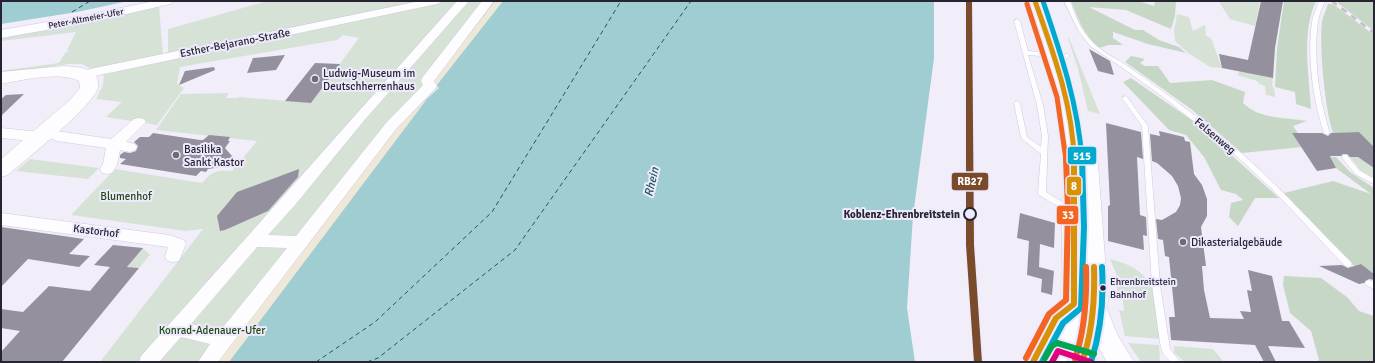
<svg xmlns="http://www.w3.org/2000/svg" width="1375" height="363" font-family="Signika,sans-serif">
<rect width="100%" height="100%" fill="#f1eefa"/>
<path fill="#d7e2d7" d="M268,1H496C473,32 455,74 427,99L229,362H100L203,229L186,231L71,215L115,169L202,183C212,171 216,170 232,171L257,141L156,130L181,94L229,93L226,98H237L239,97L311,103L359,38L343,35L337,40L180,67L177,84L184,88L157,125L106,117L122,102L96,99L103,85L104,76L82,64H69L1,73V71L59,63L65,53L69,51L67,50L76,32L1,41V35L159,5L163,54L168,52V29Z
M1215,1H1260L1255,26L1230,19L1219,2Z
M1177,14L1189,17L1193,31L1205,25L1206,36L1211,38L1222,68L1210,67L1188,53L1175,41L1174,30Z
M1068,38H1069L1100,114L1088,111L1078,69Z
M1240,71L1273,78L1272,86L1274,88L1275,97L1266,95L1265,86L1259,84L1257,81L1237,75Z
M1350,157H1358L1374,167V178L1361,171Z
M30,159L99,168L88,179L16,171Z
M143,248L150,255L139,268L127,267Z
M1110,259C1160,272 1154,295 1160,339L1125,336L1119,310L1124,311L1122,292L1117,291V276Z
M1128,343L1159,345L1160,362H1141Z
M1174,346L1213,349L1223,361L1185,362L1174,353Z"/>
<path fill="#c7d7c6" d="M1071,1H1138L1154,6L1155,1H1176L1175,16L1171,29L1126,10L1089,7L1135,30H1143L1159,40L1179,47L1186,53L1148,44L1113,32V38L1123,45H1109L1099,48C1084,36 1078,18 1071,1Z
M1284,1H1316C1301,34 1309,74 1311,109L1296,104L1295,92L1275,87L1277,49Z
M1337,1H1374V31L1339,4Z
M1328,4H1333L1374,35V147L1359,132L1333,133C1325,110 1319,46 1322,22C1323,16 1326,10 1328,4Z
M1131,56L1145,59L1140,63L1145,66H1158L1170,83L1212,80L1245,92L1243,103C1260,120 1286,117 1307,121L1293,126L1298,133H1293L1301,147L1242,153L1191,109L1125,62Z
M1131,78L1196,123L1279,198H1255L1238,226L1229,217L1231,203L1243,200L1236,194L1221,190L1204,157L1186,135L1169,130L1123,82Z
M1331,157H1336L1350,172L1374,188V274L1361,264L1354,266L1284,193L1333,181L1371,194L1336,168Z
M1284,276L1321,278L1347,297L1359,311L1374,316V362H1317L1319,360L1311,331L1290,313L1283,285Z"/>
<path fill="#efe8d9" d="M496,1H503L437,85L434,80Z
M427,99L229,362H214L396,129Z"/>
<path fill="#9fcdd2" d="M1,1H128L77,12L1,24Z
M503,1H934V58L913,216L907,308L915,362H229L427,99L439,88L437,85Z"/>
<g fill="none" stroke-linecap="round" stroke-linejoin="round">
<path stroke="#1e5859" stroke-width="1" stroke-dasharray="4.5 3.5" stroke-linecap="butt" d="M72,12L90,1
M316,362L375,322L492,212L621,1
M367,362L378,358L515,250L691,1"/>
</g>
<path fill="#94909d" d="M1261,1H1283L1275,48L1273,78L1222,68L1219,54L1248,60Z
M1089,49L1110,61L1114,75L1098,71Z
M285,55L276,70L247,73L253,58Z
M315,63L340,64L311,103L285,101Z
M214,67L215,70L179,85L185,71Z
M24,94L1,116V99L6,95Z
M1106,123L1141,132L1143,159L1137,157L1140,215L1146,217L1147,236L1143,235L1144,250L1108,241V206L1110,205Z
M1159,131L1184,137L1185,141L1190,142L1194,174L1202,185L1207,199V216L1201,227L1206,266H1202L1204,290L1210,318L1244,319L1240,311L1251,312L1247,290L1252,291L1248,270L1272,276L1282,321H1289L1305,348L1268,346L1276,362H1264L1255,345L1171,340L1169,317H1175L1169,257L1165,256L1163,240L1158,239L1156,219L1162,220L1176,212L1180,205L1181,198L1178,186L1172,176L1157,163L1152,161L1150,134L1160,136Z
M1359,132L1374,147V168L1358,157H1350L1347,154H1343L1341,156H1330L1336,168L1317,171L1292,133H1322L1328,136L1331,133Z
M153,133L200,140H203L209,135L230,137L228,141H230L225,148L232,156L231,159L222,167L208,169L206,172L201,171L196,176L120,164L126,159L120,158V155L124,152L130,153L136,151L138,146L134,142L140,137H149Z
M299,169L298,177L268,211L225,230L220,231L217,216L237,192Z
M1020,213L1055,223L1054,248L1040,244L1039,267L1054,271L1052,295L1041,292L1042,279L1027,275L1029,241L1017,238Z
M1,227L84,239L69,254L90,256L79,267L28,259L1,287Z
M113,245L143,248L127,267L139,268L62,362H1V352L20,331L1,328V309L23,312L49,286L90,291L110,267L94,265Z
M1361,264L1374,274V280L1369,279L1364,283L1359,284L1319,266L1342,265L1348,268Z"/>
<g fill="none" stroke-linecap="round" stroke-linejoin="round">
<defs>
<path id="lane" d="M1064,1H1070C1075,14 1079,27 1089,38C1100,52 1118,59 1133,70C1167,94 1202,120 1234,147C1276,182 1312,224 1351,262L1352,264L1351,266L1348,267L1345,266L1272,189L1230,150L1163,97L1120,66L1090,46L1078,30Z
M1319,1H1325C1322,8 1319,15 1318,22C1313,57 1319,100 1330,133L1327,135L1324,133C1313,100 1307,57 1312,22C1313,15 1317,8 1319,1Z
M1017,19L1020,21L1028,51L1067,54L1070,56L1067,58L1028,55L1043,105L1048,136L1046,192L1072,208L1073,210L1072,212L1069,213L1039,195L1038,193L1041,154L1021,138L1014,103L1017,101L1020,103L1027,137L1041,147L1042,136L1037,105L1014,21Z
M1125,96L1127,97L1148,126L1160,285L1170,349L1180,362H1171L1163,354L1160,343L1152,285L1142,126L1122,98Z
M1343,155H1347L1359,170L1374,179V184L1355,174L1343,159L1342,157Z
M1369,280L1374,282V289L1366,285L1365,283L1366,281Z
M1069,304L1072,305L1073,307L1072,309L1059,320L1037,362H1029C1036,346 1052,310 1069,304Z"/>
<path id="street" d="M154,1H176L170,4L92,22L1,38V30L92,14Z
M420,1H443L437,4L90,77L84,73L90,69Z
M457,1H469L362,123L295,205L268,235L296,236L386,123L423,85L421,81L422,78L482,1H494L434,81L437,86L435,89L396,129L218,362H198L210,344L181,337L159,362H139L141,356ZM257,247L287,248L220,331L191,324Z
M139,118L144,119L146,122L126,142L135,144L137,147L135,150L130,152L120,150L117,165L112,173L107,174L102,173L100,169L103,164L106,148L57,141L52,139L50,136L52,133L57,131L111,139L134,119Z
M1,128L40,132L45,134L47,137L45,140L40,142L1,138Z
M1,213L169,235L184,240L186,244L179,261L173,262L167,261L165,256L168,247L1,225Z"/>
<path id="secondary" d="M64,66C73,67 93,67 97,78C98,80 98,85 98,87C95,105 25,160 8,175L1,177V159L71,99L80,88L79,81C61,71 21,80 1,84V72Z
M1095,299L1104,302L1118,336L1134,362H1107L1095,341L1083,309L1086,302Z"/>
<path id="primary" d="M1027,1H1043C1061,52 1083,103 1084,158L1095,159L1098,164L1108,299L1106,325L1096,362H1068L1073,349L1066,362H1038L1055,331L1061,313L1063,142L1056,97Z"/>
</defs>
<use href="#lane" stroke="#cecbd8" stroke-width="1"/>
<use href="#street" stroke="#cecbd8" stroke-width="1"/>
<use href="#secondary" stroke="#cecbd8" stroke-width="1"/>
<use href="#primary" stroke="#cecbd8" stroke-width="1"/>
<use href="#lane" fill="#fdfcfe" fill-rule="evenodd"/>
<use href="#street" fill="#fdfcfe" fill-rule="evenodd"/>
<use href="#secondary" fill="#fdfcfe" fill-rule="evenodd"/>
<use href="#primary" fill="#fdfcfe" fill-rule="evenodd"/>
<path stroke="#c1c0c4" stroke-width="2.5" stroke-dasharray="6 6" stroke-linecap="butt" d="M1332,1L1374,33"/>
<defs>
<path id="bus-1-far1" d="M1035,1C1053,52 1073,105 1074,160"/>
<path id="bus-1" d="M1033,362L1056,318L1074,304V159
M1082,362C1093,331 1095,300 1094,267"/>
<path id="bus-2-far1" d="M1043,1C1061,54 1078,104 1082,160"/>
<path id="bus-2" d="M1042,362L1063,323L1081,308L1084,227L1082,159
M1091,362C1101,331 1104,300 1102,267"/>
<path id="bus-3-far1" d="M1027,4L1057,97L1066,160"/>
<path id="bus-3" d="M1026,358L1049,314L1066,300L1068,208L1066,159
M1075,359C1085,329 1087,299 1086,267"/>
<path id="bus-4" d="M1052,362L1058,351L1091,362"/>
<path id="bus-5" d="M1045,358L1052,346L1057,343L1094,354"/>
</defs>
<use href="#bus-1-far1" stroke="#eeeafe" stroke-width="8"/>
<use href="#bus-1" stroke="#eeeafe" stroke-width="10"/>
<use href="#bus-2-far1" stroke="#eeeafe" stroke-width="8"/>
<use href="#bus-2" stroke="#eeeafe" stroke-width="10"/>
<use href="#bus-3-far1" stroke="#eeeafe" stroke-width="8"/>
<use href="#bus-3" stroke="#eeeafe" stroke-width="10"/>
<use href="#bus-4" stroke="#eeeafe" stroke-width="10"/>
<use href="#bus-5" stroke="#eeeafe" stroke-width="10"/>
<use href="#bus-1-far1" stroke="#d89207" stroke-width="5"/>
<use href="#bus-1" stroke="#d89207" stroke-width="6"/>
<use href="#bus-2-far1" stroke="#00a9ce" stroke-width="5"/>
<use href="#bus-2" stroke="#00a9ce" stroke-width="6"/>
<use href="#bus-3-far1" stroke="#f26522" stroke-width="5"/>
<use href="#bus-3" stroke="#f26522" stroke-width="6"/>
<use href="#bus-4" stroke="#e5007d" stroke-width="6"/>
<use href="#bus-5" stroke="#00a651" stroke-width="6"/>
<defs>
<path id="rail-1" d="M966,1H972L974,245L982,362H974L966,245Z"/>
</defs>
<use href="#rail-1" stroke="#eeeafe" stroke-width="3"/>
<use href="#rail-1" fill="#7a4b2a" fill-rule="evenodd"/>
</g>
<g fill="#6e6b77" stroke="#eeeafe" stroke-width="1.5">
<circle cx="315" cy="79" r="4"/>
<circle cx="176" cy="155" r="4"/>
<circle cx="1183" cy="242" r="4"/>
</g>
<circle fill="#eeeafe" stroke="#272431" stroke-width="2" cx="970" cy="214" r="6"/>
<circle fill="#272431" stroke="#eeeafe" stroke-width="1.5" cx="1103" cy="288" r="3.5"/>
<g text-anchor="middle" dominant-baseline="central" stroke-width="4" stroke-linejoin="round" paint-order="stroke">
<g font-size="9" fill="#272431" stroke="#eeeafe">
<text transform="translate(86 19) rotate(-11)">Peter-Altmeier-Ufer</text>
</g>
<g font-size="10" fill="#272431" stroke="#eeeafe" text-anchor="start">
<text x="1110" y="282">Ehrenbreitstein<tspan x="1110" dy="13">Bahnhof</tspan></text>
</g>
<g font-size="11" fill="#272431" stroke="#eeeafe">
<text transform="translate(235 43) rotate(-11)">Esther-Bejarano-Straße</text>
<text transform="translate(1215 136) rotate(40)">Felsenweg</text>
<text transform="translate(96 231) rotate(7)">Kastorhof</text>
</g>
<g font-size="11" fill="#272431" stroke="#eeeafe" text-anchor="start">
<text x="323" y="73">Ludwig-Museum im<tspan x="323" dy="13">Deutschherrenhaus</tspan></text>
<text x="184" y="149">Basilika<tspan x="184" dy="13">Sankt Kastor</tspan></text>
<text x="1191" y="242">Dikasterialgebäude</text>
</g>
<g font-size="11" fill="#204a11" stroke="#eeeafe">
<text x="126" y="196">Blumenhof</text>
<text x="212" y="330">Konrad-Adenauer-Ufer</text>
</g>
<g font-size="11" font-weight="bold" fill="#272431" stroke="#eeeafe" text-anchor="end">
<text x="960" y="214">Koblenz-Ehrenbreitstein</text>
</g>
<g font-size="12" font-style="italic" fill="#1e5859" stroke="#eeeafe">
<text transform="translate(652 182) rotate(-77)">Rhein</text>
</g>
</g>
<g stroke="#eeeafe" stroke-width="1.5">
<rect x="1067" y="146" width="30" height="19" rx="4" fill="#00a9ce"/>
<rect x="951" y="172" width="38" height="19" rx="4" fill="#7a4b2a"/>
<rect x="1066" y="176" width="16" height="20" rx="4" fill="#d89207"/>
<rect x="1056" y="205" width="23" height="20" rx="4" fill="#f26522"/>
</g>
<g font-size="11" text-anchor="middle" font-weight="bold" fill="#fff">
<text x="1082" y="160">515</text>
<text x="970" y="185">RB27</text>
<text x="1074" y="190">8</text>
<text x="1068" y="219">33</text>
</g>
<rect width="1375" height="363" fill="none" stroke="#272431" stroke-width="4"/>
</svg>
